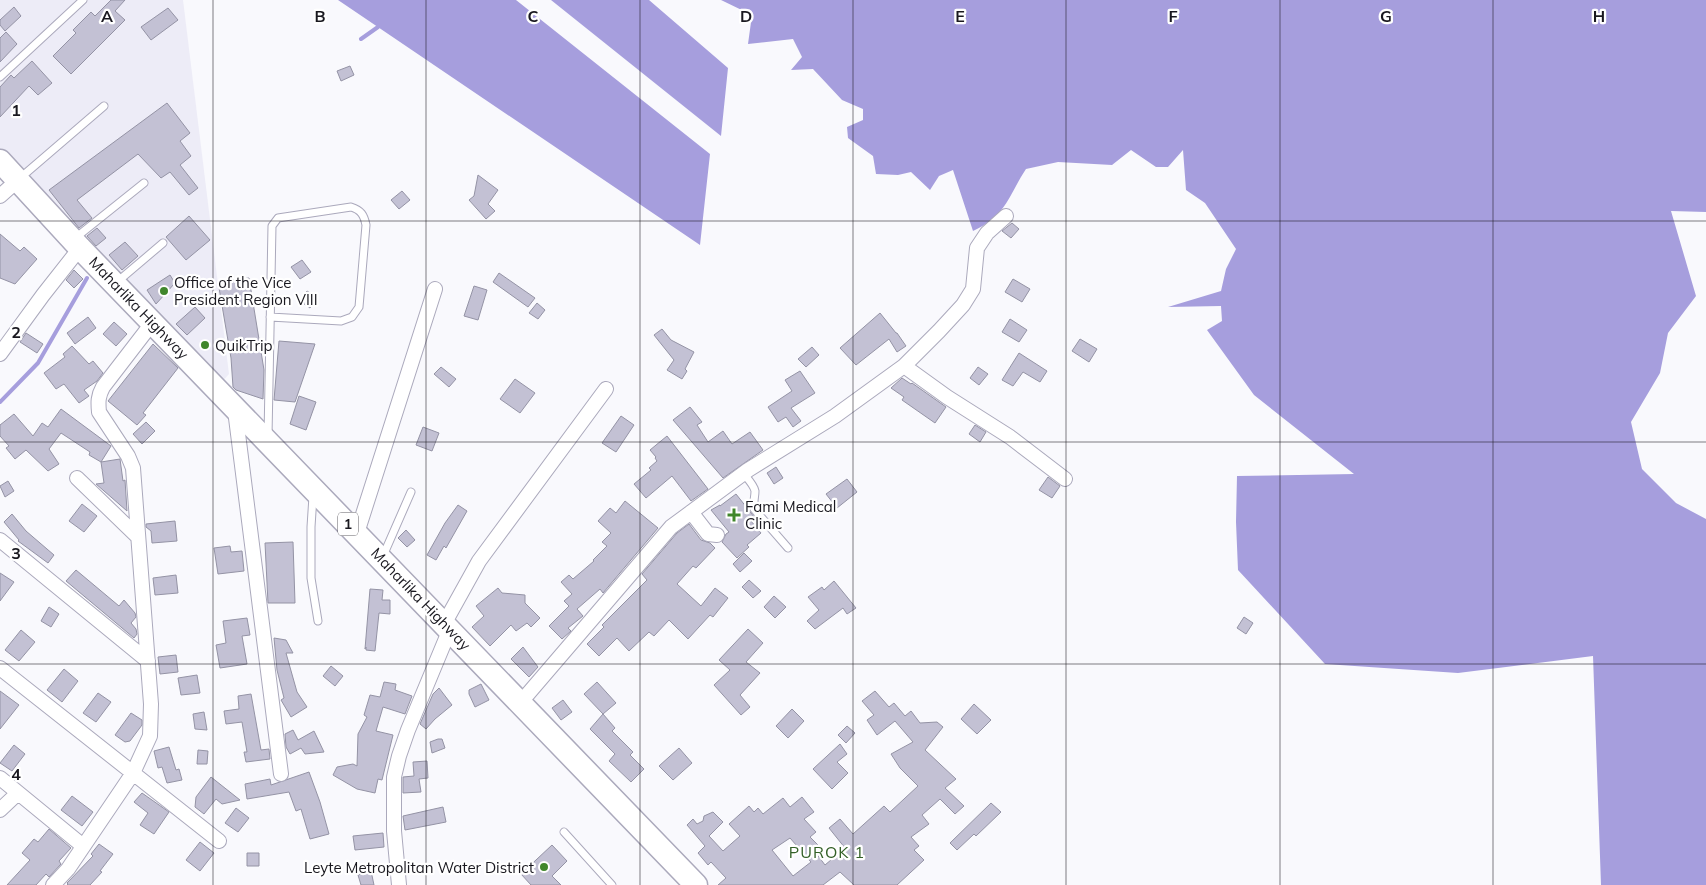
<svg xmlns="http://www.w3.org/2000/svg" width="1706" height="885" font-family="Mulish,sans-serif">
<rect width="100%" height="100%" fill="#f9f9fd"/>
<path fill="#edecf7" d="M0,0H183L229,374L208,397L0,162Z"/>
<path fill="#a69edd" d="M338,0H516L710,154L700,245Z
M551,0H649L728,68L721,136Z
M721,0H1706V212L1671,211L1696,296L1668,333L1660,373L1631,422L1642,469L1676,503L1706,519V885H1601L1593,656L1458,673L1325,664L1238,570L1236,522L1237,476L1354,474L1254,395L1207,330L1222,321L1221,306L1168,307L1221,291L1226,269L1236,249L1205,203L1186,190L1183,150L1168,167H1156L1131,150L1112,165L1058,162L1026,169C1007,198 1007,215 973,231L953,170L939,176L930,190L911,172L898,175L876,174L873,156L848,138L847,127L863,120V109L842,100L813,69L791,70L802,57L793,39L748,44L752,15Z"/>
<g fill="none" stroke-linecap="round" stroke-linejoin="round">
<path stroke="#a69edd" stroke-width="4" d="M361,39L378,27
M0,402L38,363L87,278"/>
</g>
<path fill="#c3c1d4" stroke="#9493a5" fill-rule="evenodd" d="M111,0H125L115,11L125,20L71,74L53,56L76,33L73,30L91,12L95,16Z
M14,7L21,16L5,31L0,25V20Z
M168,8L178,20L151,40L141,27Z
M6,32L17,44L0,62V38Z
M32,61L52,83L38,95L29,86L0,117V87L11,75L14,78Z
M350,66L354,75L341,81L337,71Z
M167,103L190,133L180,141L191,156L180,165L198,188L189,195L170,172L161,178L138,154L77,200L92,218L79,228L49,190Z
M478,175L498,190L488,204L495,211L486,219L469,200L474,196Z
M402,191L410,200L399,209L391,200Z
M189,216L210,240L186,260L166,237Z
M1012,223L1019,229L1011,238L1002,231Z
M97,228L106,238L96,246L87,236Z
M0,234L20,251L24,247L37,259L15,284L0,278Z
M125,242L138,256L122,270L109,255Z
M302,260L311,272L300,279L291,267Z
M74,270L83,279L74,288L66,280Z
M499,273L535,298L528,307L493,282Z
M170,275L175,283L156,304L147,290Z
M249,278L264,370L263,399L236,390L233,387L231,358L218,282Z
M1013,279L1030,289L1022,302L1005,292Z
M474,286L487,290L478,320L464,316Z
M307,291L317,297L310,308L300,301Z
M537,303L545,310L538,319L529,313Z
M195,307L205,318L187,335L176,324Z
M880,313L896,333H897L906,346L897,352L889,339L856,365L840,348Z
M88,317L96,328L75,344L67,333Z
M1010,319L1027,330L1019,342L1002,332Z
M114,322L127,334L116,346L103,334Z
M662,329L671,340L694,352L685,369L687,371L682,379L667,370L674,360L654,335Z
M26,333L43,344L37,353L20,342Z
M1080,339L1097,349L1089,362L1072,351Z
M279,341L315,344L295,402L274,400Z
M153,344L178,368L143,413L146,415L137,425L108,401Z
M72,346L89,364L93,361L103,373L97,381L84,390L89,396L79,403L64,384L56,389L44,373L65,357L63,354Z
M812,347L819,355L806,367L798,359Z
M1019,353L1047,371L1040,382L1023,372L1013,386L1002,380Z
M441,367L456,379L449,387L434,374Z
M978,367L988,374L979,385L970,378Z
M800,371L815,393L791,408L801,421L793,427L786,417L778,422L768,407L792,391L785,380Z
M902,378L911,384L912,383L946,407L935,423L902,400L904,397L891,388Z
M515,379L535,393L520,413L500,399Z
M299,396L316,402L306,430L290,424Z
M690,407L702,422L697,425L708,442L723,431L732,444L750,432L763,450L723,478L673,420Z
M61,409L111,446L101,462L89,455L90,452L61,433L49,449L59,464L48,471L26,450L15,459L6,448L9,446L0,436V425L14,414L33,436L42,423L48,427Z
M621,416L634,425L616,452L602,443Z
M146,422L155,431L142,444L133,434Z
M975,425L986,432L980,442L969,434Z
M423,427L439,433L432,451L416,445Z
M667,436L708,489L691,501L672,476L646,498L634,484L651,470L649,468L657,461L655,458L656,457L650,450Z
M120,459L123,481L125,480L127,511L96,484L104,483L101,462Z
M776,467L783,478L774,484L767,473Z
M1048,477L1060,486L1052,498L1039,490Z
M847,479L857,492L837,508L826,494Z
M8,481L14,491L5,497L0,486Z
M736,494L755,518L751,521L761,533L747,545L749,547L737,558L722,542L726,534L729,532L711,510L720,505V506Z
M625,501L658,528L603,593L600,589L577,609L583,616L568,628L571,631L562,639L549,626L569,606L564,601L572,594L561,582L569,575L573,579L594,561L593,560L607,546L602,542L611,533L598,521L610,508L616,513Z
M82,504L97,516L84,532L69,521Z
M458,505L467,511L446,548L444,546L436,560L427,555L445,523Z
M12,514L26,531L54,555L48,563L18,541L19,540L4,522Z
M175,521L177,541L152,543L151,531L146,527V524Z
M689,524L701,540L710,543L715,548L696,568L693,566L677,584L701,606L715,588L728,598L713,617L710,615L688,639L669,620L654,636L649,632L629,651L617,638L599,656L587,644L604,627L602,625L647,580L642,574L677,533Z
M406,530L415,540L407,547L398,538Z
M293,542L295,603H268L265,543Z
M230,546L231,552L242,551L244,571L218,574L214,548Z
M744,553L752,561L740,572L733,564Z
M76,570L119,606L124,600L135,613L136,617L131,623L136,629L137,634L134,638L66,581Z
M0,573L14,582L0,601Z
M176,575L178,593L155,595L153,578Z
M749,580L761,591L753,598L742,587Z
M834,581L856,608L847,614L843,608L815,629L807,621L819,610L808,597L822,587L824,590Z
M498,588L502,593L525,595V603L540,618L531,627L527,623L516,631L511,625L490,646L472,627L484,616L476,606Z
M370,589L383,590L382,600H390V614L379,613L375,651L366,650V647L365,649Z
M774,596L786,607L775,618L764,607Z
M49,607L59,614L51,627L41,621Z
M1244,617L1253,623L1246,634L1237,628Z
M247,618L250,635L242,636L247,664L220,668L216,645L226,643L223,621Z
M748,629L763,643L746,662L760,673L740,695L750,707L741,715L714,685L730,670L719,660Z
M21,630L35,642L19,661L5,650Z
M274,638L286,640L293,653H286L297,692L307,707L291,717L281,700L284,698L277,670Z
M523,647L538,667L529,677L511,659Z
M176,655L178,672L160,674L158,657Z
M331,666L343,676L335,686L323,676Z
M64,669L78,681L62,702L47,690Z
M197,675L200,693L181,695L178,678Z
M384,682L396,684L395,690L412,696L405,714L383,707L376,731L393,735L382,780L378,779L375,793L357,789L333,775L337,767L353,764L357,766L358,734L367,717L364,715L370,695L380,697Z
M597,682L616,703L603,714L584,694Z
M481,684L489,700L475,707L469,694V690Z
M439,688L452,705L435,719L426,729L420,724L433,694Z
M0,691L19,705L0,729Z
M875,691L889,707L894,703L905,716L911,711L920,723L937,722L943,727L925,750L956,779L945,788L964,806L955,814L940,799L922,815L929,824L911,837L919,846L914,850L924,860L897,885H854L840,872L823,885H718L726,878L711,862L708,865L698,853L705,846L687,825L693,819L697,824L703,821L704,816L713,812L723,822L709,836L723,851L740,836L729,824L749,806L754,812L758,808L763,814L783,798L790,807L802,797L814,812L804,819L816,832L810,837L818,845L813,849L825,865L845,848L829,828L840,819L853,834L884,806L890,812L918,786L900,768L891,754L913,742L895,721L877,735L867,720L874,715L862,701ZM790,838L811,862L793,876L772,850Z
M98,693L111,702L96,722L83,713Z
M251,694L261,750L269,749L270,759L246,762L244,752H247L242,722L226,724L224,711L239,709L238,696Z
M563,700L572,712L561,720L552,708Z
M974,704L991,720L977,734L961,719Z
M792,709L804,721L788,738L776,726Z
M204,712L207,730L195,729L193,714Z
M131,713L142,720V725L130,741L125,742L115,735Z
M603,714L615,728L612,731L633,752L630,755L644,769L631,782L609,761L615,754L590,729Z
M847,726L855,733L846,743L838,735Z
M293,730L298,740L314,731L324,752L305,754L301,748L290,754L286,747L285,734Z
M438,739H442L445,748L432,753L430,742Z
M840,744L847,754L837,762L848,773L832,789L813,769Z
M14,745L25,754L12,771L0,763Z
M169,747L176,770L179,769L182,780L167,783L162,767L158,768L154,751Z
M679,748L692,763L673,780L659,766Z
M198,750L208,751L207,764H197Z
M427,761L428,778L419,779L421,792L403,793V777L414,776L413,762Z
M309,772L320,802L329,834L310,839L301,809L296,811L289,792L247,799L245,784L270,779L271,785Z
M211,777L240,800L222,804L216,799L204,814L195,807L196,797Z
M142,793L169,812L154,834L140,825L148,813L134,802Z
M72,796L93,812L82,826L61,810Z
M991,803L1001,812L976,836L974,834L957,850L950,843Z
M443,807L446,822L405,830L403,816Z
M236,808L249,818L238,832L225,823Z
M49,829L71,848L59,861L61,864L49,877L46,874L36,885H7L30,860L22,853L34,839L38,842Z
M383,833L384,847L355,850L353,836Z
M200,842L214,853L200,871L186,860Z
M99,844L113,854L100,871L102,872L90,885H67L68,884L67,883L93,856L91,854Z
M552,845L567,861L552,876L561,885H531L521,874Z
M247,853H259V866H247Z
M371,871L374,885H361L358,875Z"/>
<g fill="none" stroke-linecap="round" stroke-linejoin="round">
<defs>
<path id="service" d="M0,77L83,0
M19,179L104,106
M74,239L144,183
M117,282L163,243
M268,436L272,226L278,218L351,207C361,210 364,215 366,225L359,307L352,317L341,321L270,317
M743,473C747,478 754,485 755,491C755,497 753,502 754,509L788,548
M313,496L311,527V578L318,621
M383,556L411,492
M564,832L612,885"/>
<path id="minor" d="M0,196L18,180
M0,354L43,295L80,248
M904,366L947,397L1010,437L1065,479
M235,410L281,774
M77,478L138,537
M691,512L708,534L717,535
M357,533L435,289
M0,540L148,661
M444,624L479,561L606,389
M0,668L219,841
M521,702L671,527L748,470L835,416L904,366L939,331L963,305L973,289L977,248L987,233L1006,216
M0,778L83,846
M0,810L18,793
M53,885L68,869L133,773L150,736L151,704L133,468L128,456L99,412C98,402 98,396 103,387L153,322
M399,885L394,831V777L399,756L408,730L450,629"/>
<path id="primary" d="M0,161L80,248L696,885"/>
</defs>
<use href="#service" stroke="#aba9bc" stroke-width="9"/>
<use href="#minor" stroke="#aba9bc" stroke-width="16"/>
<use href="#primary" stroke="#aba9bc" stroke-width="25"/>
<use href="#service" stroke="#fff" stroke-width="7"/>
<use href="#minor" stroke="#fff" stroke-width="14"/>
<use href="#primary" stroke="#fff" stroke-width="22"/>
</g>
<path fill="none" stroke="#19181f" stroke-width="1" stroke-opacity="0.55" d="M213,0V885M426,0V885M640,0V885M853,0V885M1066,0V885M1280,0V885M1493,0V885M0,221H1706M0,442H1706M0,664H1706"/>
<g fill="#40862b" stroke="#fff" stroke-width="2">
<circle cx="164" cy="291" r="5"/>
<circle cx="205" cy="345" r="5"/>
<path d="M731.5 507.5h5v5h5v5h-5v5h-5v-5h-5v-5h5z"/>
<circle cx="544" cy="867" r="5"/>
</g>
<g text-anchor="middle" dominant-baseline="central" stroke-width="4.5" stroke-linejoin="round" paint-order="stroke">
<rect fill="#fff" stroke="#5e5d62" stroke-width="1" x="338" y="512.5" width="20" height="23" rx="4"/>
<g font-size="14" font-weight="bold" fill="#19181f">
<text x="348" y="524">1</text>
</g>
<g font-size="15" fill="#19181f" stroke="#fff" text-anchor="start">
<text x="174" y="282">Office of the Vice<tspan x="174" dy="17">President Region VIII</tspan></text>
<text x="215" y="345">QuikTrip</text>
<text x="745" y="506">Fami Medical<tspan x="745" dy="17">Clinic</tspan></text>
<text x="534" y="867" text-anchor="end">Leyte Metropolitan Water District</text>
</g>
<g font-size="15" fill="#19181f" stroke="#fff">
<text transform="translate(139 308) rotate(46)">Maharlika Highway</text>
<text transform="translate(421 599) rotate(46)">Maharlika Highway</text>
</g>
<g font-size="16" letter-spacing="1" fill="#336027" stroke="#fff">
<text x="827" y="852">PUROK 1</text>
</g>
</g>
<g font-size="16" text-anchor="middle" font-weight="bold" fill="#19181f" stroke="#fff" stroke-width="4.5" stroke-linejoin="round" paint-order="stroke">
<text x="107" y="22">A</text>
<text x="320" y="22">B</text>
<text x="533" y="22">C</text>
<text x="746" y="22">D</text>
<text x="960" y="22">E</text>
<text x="1173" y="22">F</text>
<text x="1386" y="22">G</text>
<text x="1599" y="22">H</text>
<text x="16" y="116">1</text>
<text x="16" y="338">2</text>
<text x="16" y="559">3</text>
<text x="16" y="780">4</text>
</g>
</svg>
